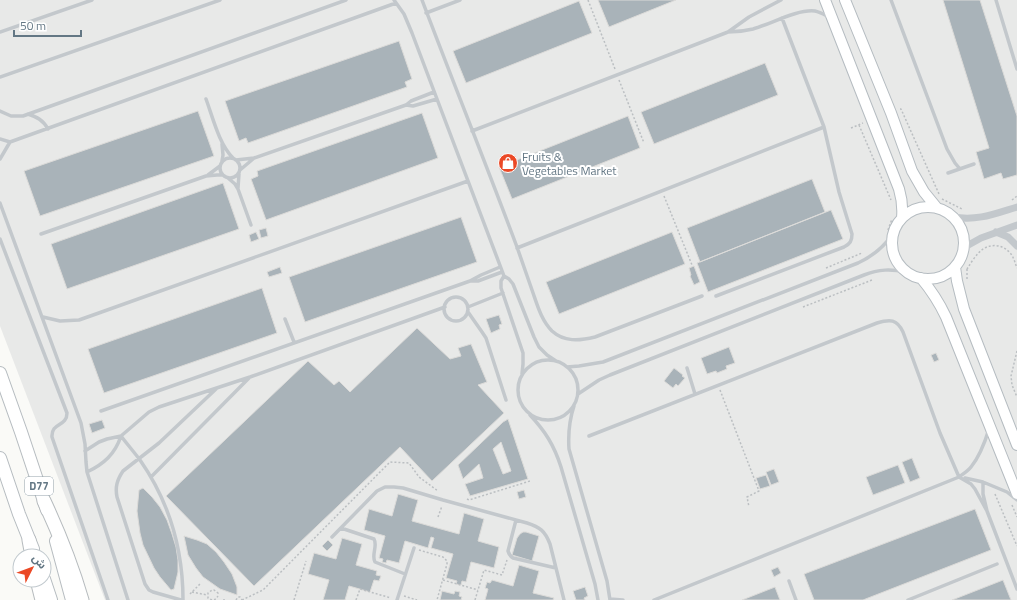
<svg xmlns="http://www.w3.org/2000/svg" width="1017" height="600" font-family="'Titillium Web','Noto Sans Arabic',sans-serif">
<rect width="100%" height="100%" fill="#fafaf7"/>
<path fill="#e8e9e8" d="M0,0H1017V600H105L0,326Z"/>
<path fill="#a9b3b9" stroke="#dcdbd9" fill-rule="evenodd" d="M598,0H676L609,27Z
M943,0H980L1017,116V175L1003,179L1001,173L984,179L976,152L989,148Z
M579,1L592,33L466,83L453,51Z
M399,41L412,79L405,82L407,87L248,143L246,138L239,141L225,101Z
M765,63L778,95L654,144L641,112Z
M198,111L214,156L40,216L24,171Z
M422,113L438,158L266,220L251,179L258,176L257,171Z
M628,116L640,148L512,199L499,167Z
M812,179L825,212L700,262L687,228Z
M223,183L239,229L67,289L51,244Z
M831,210L843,239L708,292L697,263Z
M461,217L477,262L305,322L289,277Z
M266,228L268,236L261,238L259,230Z
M256,232L259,239L251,242L249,235Z
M672,232L685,264L559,314L546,282Z
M694,266L700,282L694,285L690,276L691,275L689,268Z
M280,267L282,273L269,277L267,272Z
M262,288L277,333L104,393L88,349Z
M499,315L502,324L499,325L500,329L491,333L486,319Z
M417,328L450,359L461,356L458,348L471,344L487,382L478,385L504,413L432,481L400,447L254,586L166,496L308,361L334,385L339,381L350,392Z
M729,347L735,363L726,366L727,369L717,373L716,371L707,374L701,358Z
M936,353L939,360L934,362L931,355Z
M674,368L683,375L682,376L685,378L678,386L676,384L673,388L664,381Z
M508,419L528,479L470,496L465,484L483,478L479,464L463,479L458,465L503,422ZM501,442L511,471L503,474L493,449Z
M102,420L105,428L92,433L89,424Z
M912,458L920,478L910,482L902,462Z
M898,465L905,483L873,495L866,477Z
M774,469L779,482L771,485L766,472Z
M766,475L770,486L760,489L756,478Z
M143,488L152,497L160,507L167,520L172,534L176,547L178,560V572L174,589L171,590L160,577L154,568L143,545L140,533L137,511L139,490Z
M524,490L526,497L519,499L517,492Z
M398,494L418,500L412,521L459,534L464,513L484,519L478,541L499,547L494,568L471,562L466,582L462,581L461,585L456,584L457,581L446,578L453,554L431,548L434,538L431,537L428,548L405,541L399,563L387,560L386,563L382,562L383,559L379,558L385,536L364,530L369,509L392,516Z
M975,509L991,550L863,600H814L804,574Z
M523,532H526L539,536L532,561L512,555L517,538L520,534Z
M184,536L197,540L207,544L216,552L224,562L232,574L237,587V595L220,589L203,577L196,568L188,555Z
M342,538L362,544L356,565L377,571L376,575L381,576L379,581L374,580L370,592L349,586L345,600H323L329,580L308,574L314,553L336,559Z
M328,540L333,545L327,551L322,546Z
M519,565L539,571L533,593L554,598L553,600H485L488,589L485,588L487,582L490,583L492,580L513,586Z
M778,567L781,573L774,577L771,570Z
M1003,580L1011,600H952Z
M585,587L588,596L584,598L585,600H576L573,591Z
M775,587L780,600H742Z
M442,591L454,594L455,591L460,592L459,596L462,597L461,600H440Z"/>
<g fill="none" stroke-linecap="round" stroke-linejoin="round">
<defs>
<path id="secondary" d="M825,0L899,189C902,199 903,207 902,218
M845,0L891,113L912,171L924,192L937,208
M892 243a36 36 0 1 1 72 0a36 36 0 1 1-72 0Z
M955,267L957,281L964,309L1017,445
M921,278C931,290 939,302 946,317L1017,494"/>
<path id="primary" d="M0,373L21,432L47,510
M0,458L19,514L33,549
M56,541L72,600
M44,579L51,600"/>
<path id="highway" d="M44,501C59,533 72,566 82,600
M29,540L32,556
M37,580L42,600"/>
</defs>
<use href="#secondary" stroke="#b5bcc1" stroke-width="12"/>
<use href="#primary" stroke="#b6bcc0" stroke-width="14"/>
<use href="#highway" stroke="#b6bbbe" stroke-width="15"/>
<path stroke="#bbbfc2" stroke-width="1.5" stroke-dasharray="2 2" stroke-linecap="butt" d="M588,0L615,69
M619,80L644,143
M900,109H901L939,194
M859,125L891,200
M851,128L863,123
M664,196L692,265
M942,199L962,209
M1012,200L1017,196
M888,230L892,219
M826,268L862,253
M967,269C971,263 976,254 983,249C992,243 1004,245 1011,254C1014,258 1015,263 1017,268
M967,279V268
M803,307L872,280
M1017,351L1011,376L1012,385L1017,397
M720,390L759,491L747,497L749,507
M995,494L1017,546
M467,499L469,500L530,481
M1012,505L1017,517
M438,517L442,506
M419,550L443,557L447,561V564L437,600
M443,580L478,590
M192,592L207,595
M190,594L201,583
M404,596L417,600
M212,600L208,598V593L212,590H214L218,593C218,597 217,599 213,600
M223,600H226
M236,600L238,597H240L242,600
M242,600L263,590L390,462L409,463L419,477L438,491
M294,600L306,561
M356,600L360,589L391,598
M475,600L484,570L502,575L507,560"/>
<path stroke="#c3c8cc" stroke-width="3.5" d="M394,0L404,14L412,33L504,276L509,279L513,284L534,337L539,347L547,355L556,361
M422,0C453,82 486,164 517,247C522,261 527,276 532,290C537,304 541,320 552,331C564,342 579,341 595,337L702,296
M891,0L947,149L955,163L960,169
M996,0L1017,69
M426,13L460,0
M0,32L92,0
M728,32L749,17L781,0
M0,77L220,0
M206,99C213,118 219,144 233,158
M406,105L413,106L437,99
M0,111L11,116H23L346,0
M28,114C37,117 43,120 48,129
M472,131L728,32C737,32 745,31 753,29C771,24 797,9 815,11C820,12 825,15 829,17
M0,139L10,142
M220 168a10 10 0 1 1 20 0a10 10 0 1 1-20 0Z
M0,159L10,142L396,3
M236,160L254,158L406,105L411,101L434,92
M222,161L223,155L222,144
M240,170L253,159
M948,173L974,164
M208,175L220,166
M228,178L235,184L238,189L251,225
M238,188L239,174
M0,203L81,423L85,444L86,462L87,472L128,600
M41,234L206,176L217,175H223
M0,239L67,413C67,427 51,422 52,437L108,600
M517,248L824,127
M504,276L501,281V288L523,353V364L522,374
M470,281H478L502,272
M716,296L844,247C850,244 852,241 852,234L839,192L824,127L782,18
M444 309a12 12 0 1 1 24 0a12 12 0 1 1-24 0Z
M468,307L503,293
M468,312L482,332L486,338L506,400
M43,317L60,321L79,320L96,314L468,181
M285,319L294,342
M518 390a30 30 0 1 1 60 0a30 30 0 1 1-60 0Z
M567,367L579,366L603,362L858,263C873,256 883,248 892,235
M687,368L695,394
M578,394L599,380L610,375L864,275C879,269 891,269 906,272
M574,406C569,421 568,434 569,449L607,581L610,600
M101,411L470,281L481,275L500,267
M530,415C545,431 554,445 561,467L595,584L598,600
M121,436C127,444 134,452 140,460C170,503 183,548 183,600
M589,436L877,323C890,319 897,319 903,332L940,433L959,477L971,484L975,489L987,511
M85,451L99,442L107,439L121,436L149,412L159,407L250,377L445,307
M87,472C104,464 115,454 121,436
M151,477L249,378
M965,478L983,482L1007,492L1017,500
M983,482V494L987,511L1017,589
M516,520L508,551C509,555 510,556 513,558L556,568
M341,528L374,539C378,546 371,555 375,562L405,574
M332,537L377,491L385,487H394L403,488L443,500L527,523C540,527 545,531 550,544L564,600
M789,581L796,600
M610,599L623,600
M181,600L153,592L149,590L145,584L117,497C115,487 117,480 123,471L159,443L216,389
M397,600L414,548
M654,600L959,477C963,474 968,471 971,467C980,456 985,442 989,429
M908,600L997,564"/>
<path stroke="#c3c8cc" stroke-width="7" d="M953,217C978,221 994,214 1017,207
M996,232L1008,237L1017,246
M963,248L981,238L1017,225"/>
<use href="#secondary" stroke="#fff" stroke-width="10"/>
<use href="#primary" stroke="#fff" stroke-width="12"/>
<use href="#highway" stroke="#fff" stroke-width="13"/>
</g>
<defs>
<symbol id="shop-disc" viewBox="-11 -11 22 22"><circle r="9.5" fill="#eb4926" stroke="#fff"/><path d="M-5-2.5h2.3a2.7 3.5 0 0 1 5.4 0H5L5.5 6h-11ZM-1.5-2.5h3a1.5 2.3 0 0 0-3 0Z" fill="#fff"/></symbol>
</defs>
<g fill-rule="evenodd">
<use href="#shop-disc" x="497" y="152" width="22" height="22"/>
</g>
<g text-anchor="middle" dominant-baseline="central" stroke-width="4" stroke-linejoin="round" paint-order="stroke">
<rect fill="#fff" stroke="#92a0a9" stroke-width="1" x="25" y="477" width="28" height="18" rx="3"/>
<g font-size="11" font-weight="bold" fill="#637784">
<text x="39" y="486">D77</text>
</g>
<g font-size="12" fill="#637784" stroke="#fff" text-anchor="start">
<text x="522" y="156">Fruits &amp;<tspan x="522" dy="14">Vegetables Market</tspan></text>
</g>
</g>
<g transform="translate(32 568) rotate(48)"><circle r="19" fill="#ffffff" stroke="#c1c9ce"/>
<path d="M0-3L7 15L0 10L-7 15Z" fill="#eb4926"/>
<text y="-6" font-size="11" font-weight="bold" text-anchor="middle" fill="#637784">ش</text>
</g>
<path d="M14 30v6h67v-6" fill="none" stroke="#637784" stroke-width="2"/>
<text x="20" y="30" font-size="12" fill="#637784" stroke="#ffffff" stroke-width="3" paint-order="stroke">50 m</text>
</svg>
